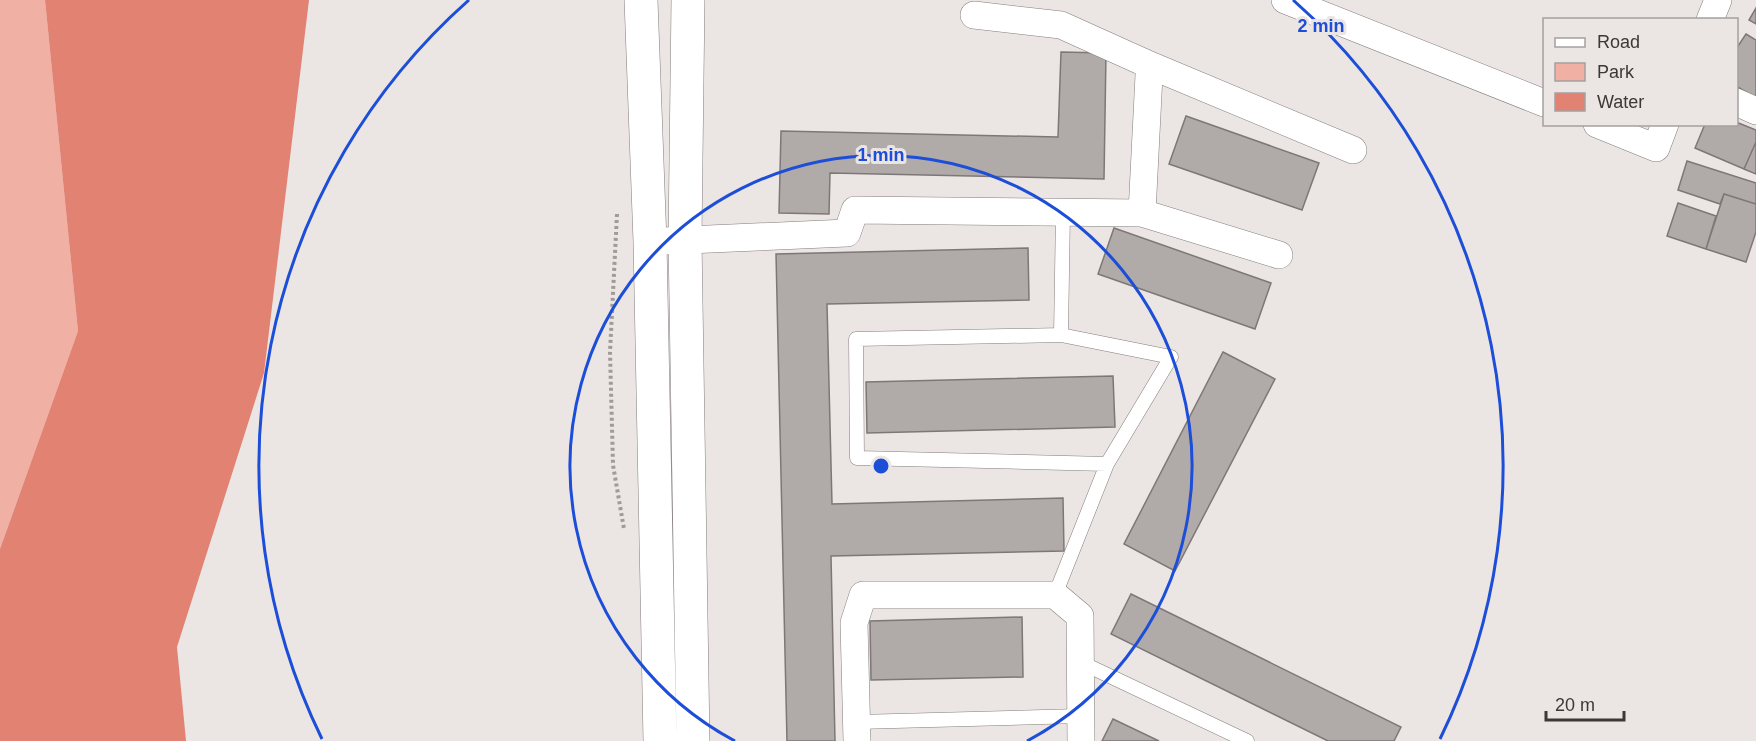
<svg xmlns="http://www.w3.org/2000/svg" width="1756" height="741" font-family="Helvetica,sans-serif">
<rect width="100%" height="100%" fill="#ebe5e4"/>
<path fill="#f0b0a4" d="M0,0H45L78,331L0,549Z"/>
<path fill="#e18272" d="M45,0H309L264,373L177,647L186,741H0V549L78,331Z"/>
<path fill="#b0aaa9" stroke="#7d7877" stroke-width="1.5" d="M1756,8V24L1749,20Z
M1746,34L1756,40V98L1736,86V49Z
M1061,52L1106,53L1104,179L830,173L829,214L779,213L781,131L1058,137Z
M1186,116L1319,163L1302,210L1169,164Z
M1736,122L1756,130V142L1744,169L1695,148L1705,124H1736Z
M1756,142V174L1744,169Z
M1687,161L1756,183V204L1724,194L1720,204L1678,190Z
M1724,194L1756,204V232L1746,262L1706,249Z
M1678,203L1716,216L1706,249L1667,236Z
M1114,228L1271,283L1255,329L1098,274Z
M1028,248L1029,300L827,304L832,504L1063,498L1064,551L831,556L835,741H787L776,254Z
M1223,352L1275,379L1175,571L1124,544Z
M1113,376L1115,427L867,433L866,382Z
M1131,594L1401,727L1394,741H1328L1111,634Z
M1022,617L1023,677L871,680L870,621Z
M1113,719L1159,741H1102Z"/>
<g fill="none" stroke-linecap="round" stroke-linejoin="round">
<defs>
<path id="service" d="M1061,335L1063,212
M1055,595L1107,464L1171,357L1061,335L856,339L857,458L1107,464
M1080,662L1247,741
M857,722L1080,716"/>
<path id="minor" d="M1285,0L1544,103
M974,15L1061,25L1152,66L1353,150
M1710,20L1718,0
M1736,102L1756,111
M1597,124L1656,148L1665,124
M1142,213L1149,75L1152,66
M664,241L847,233L855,210L1142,213L1279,255
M857,741L854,623L863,595H1055L1080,616L1081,741"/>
<path id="secondary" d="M641,0L650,242L660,741
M688,0L685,239L693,741"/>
</defs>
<use href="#service" stroke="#847e7d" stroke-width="15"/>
<use href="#minor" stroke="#847e7d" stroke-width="28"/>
<use href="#secondary" stroke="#847e7d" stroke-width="34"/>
<path stroke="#a09b9a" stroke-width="4" stroke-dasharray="3 3" stroke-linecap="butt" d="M617,214L610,352L613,465L624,529"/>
<use href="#service" stroke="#fff" stroke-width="14"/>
<use href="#minor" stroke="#fff" stroke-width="27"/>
<use href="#secondary" stroke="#fff" stroke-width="33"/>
</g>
<g fill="none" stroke="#1d4ed8" stroke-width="3">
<path d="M735 741A311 311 0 1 1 1027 741"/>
<path d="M322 739A622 622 0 0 1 469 0M1293 0A622 622 0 0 1 1440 739"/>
</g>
<circle cx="881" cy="466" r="9" fill="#1d4ed8" stroke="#ebe5e4" stroke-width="3"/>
<g font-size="18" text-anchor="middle" font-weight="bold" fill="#1d4ed8" stroke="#ebe5e4" stroke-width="6" stroke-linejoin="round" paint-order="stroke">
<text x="1321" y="32">2 min</text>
<text x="881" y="161">1 min</text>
</g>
<rect x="1543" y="18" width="195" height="108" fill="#ebe5e4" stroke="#a5a09f" stroke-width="1.5"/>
<rect x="1555" y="38" width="30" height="9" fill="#ffffff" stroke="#a5a09f" stroke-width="1.5"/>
<text x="1597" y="48" font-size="18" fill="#3b3938">Road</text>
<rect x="1555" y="63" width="30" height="18" fill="#f0b0a4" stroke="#a5a09f" stroke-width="1.5"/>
<text x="1597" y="78" font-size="18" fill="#3b3938">Park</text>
<rect x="1555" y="93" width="30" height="18" fill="#e18272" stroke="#a5a09f" stroke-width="1.5"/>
<text x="1597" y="108" font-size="18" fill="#3b3938">Water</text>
<path d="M1546 711v9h78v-9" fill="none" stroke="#3b3938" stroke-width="3"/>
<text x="1555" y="711" font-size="18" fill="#3b3938" stroke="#ebe5e4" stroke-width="4.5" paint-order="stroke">20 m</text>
</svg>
